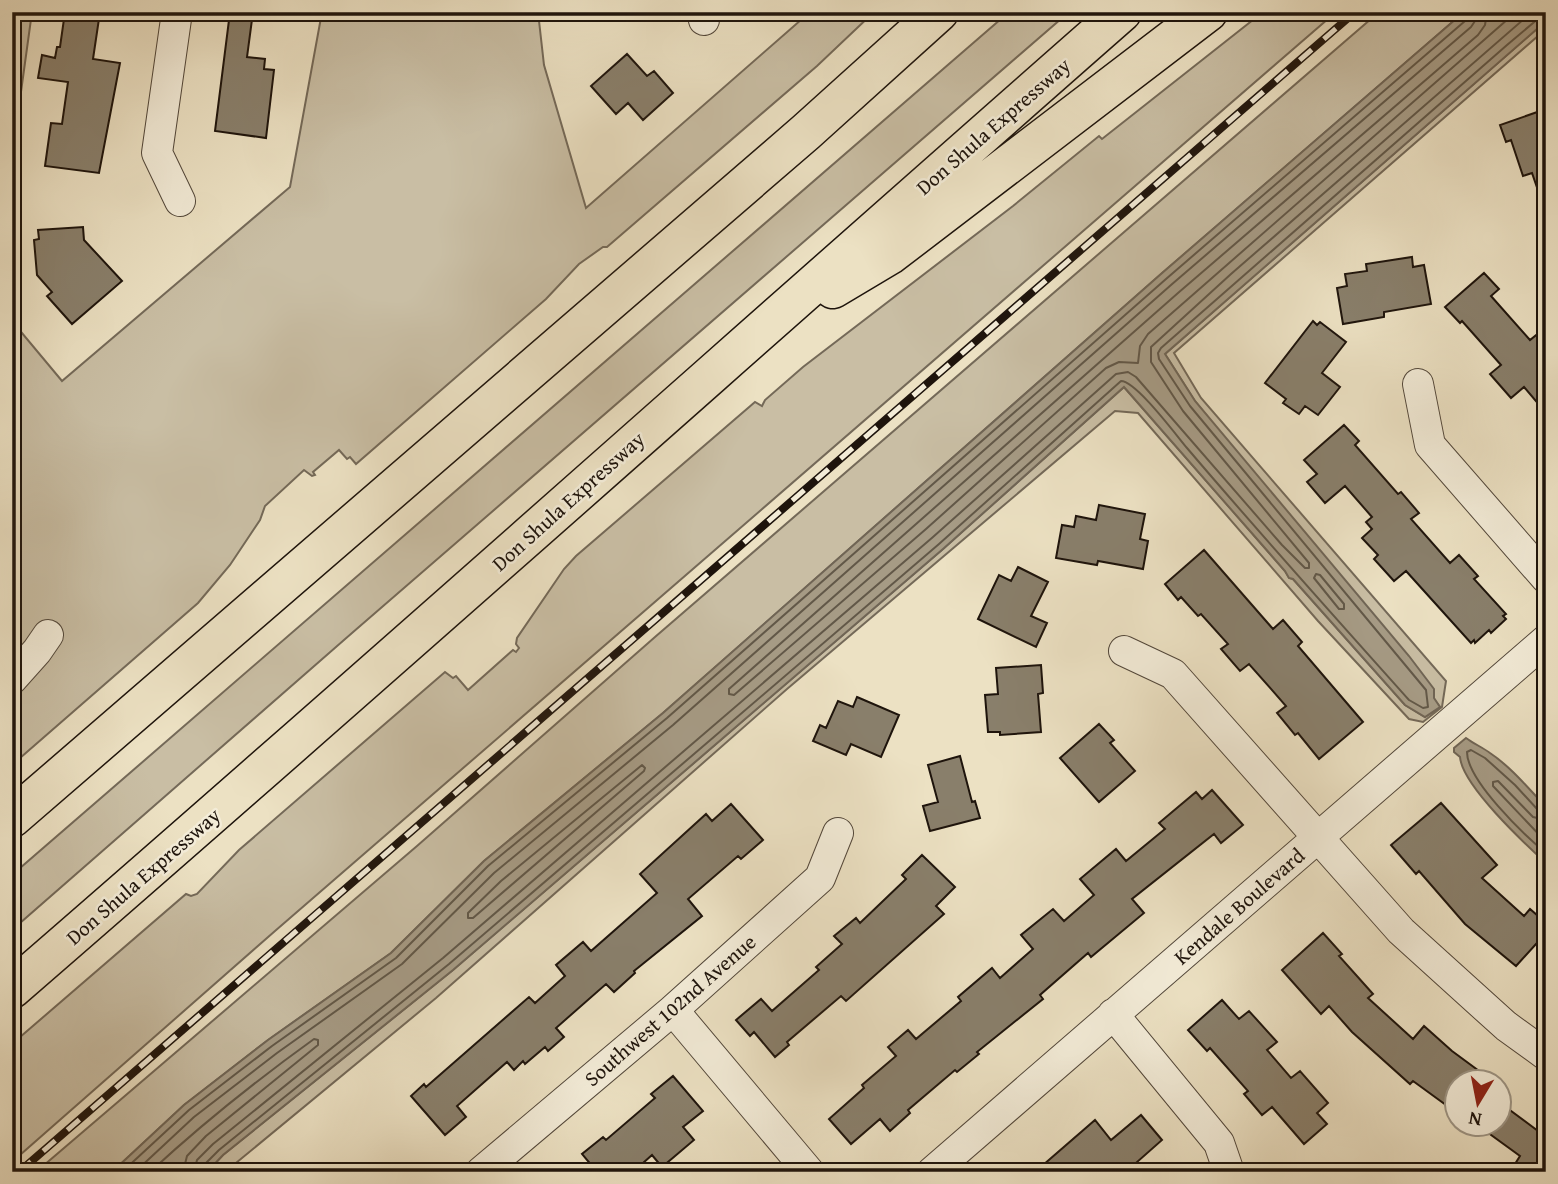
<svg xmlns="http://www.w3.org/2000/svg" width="1558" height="1184" font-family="'Gentium Book Plus',serif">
<rect width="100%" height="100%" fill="#ece1c3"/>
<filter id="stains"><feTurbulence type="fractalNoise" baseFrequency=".00286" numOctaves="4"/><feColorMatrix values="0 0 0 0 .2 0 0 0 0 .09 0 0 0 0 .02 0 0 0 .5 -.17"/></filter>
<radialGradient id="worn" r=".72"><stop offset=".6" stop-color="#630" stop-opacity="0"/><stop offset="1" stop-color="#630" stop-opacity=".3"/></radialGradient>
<path fill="#c9bea4" stroke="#746958" stroke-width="2" d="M12,12H32L12,157Z
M322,12H538L544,65L586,208L810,12H874L817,66L607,247H603L579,264L546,299L356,464L350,457L347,459L339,450L313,472L315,475L312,476L304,470L265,506L260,520L230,565L198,603L12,765V321L62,381L290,187Z
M1009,12H1069L352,633L12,930V875Z
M1263,12H1336L275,931L12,1162V1044L186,894L191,896L197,894L239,850L445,672L453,678L456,676L468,690L513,650L516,652L519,648L516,644L517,638L564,569L576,556L755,402L762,406L765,400L803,367L1013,206L1099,136L1102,139Z
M1379,12H1464L1161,274L663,713L484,861L391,953L268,1040L184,1105L112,1172H36L417,846L655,637Z
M1546,21V29L1174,353L1201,398L1446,681L1442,707L1423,722L1409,719L1318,621L1138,413L1115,411L787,689L436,998L225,1172H207L223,1155L453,970L943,549L1124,387L1285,571L1289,578L1293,579L1405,705L1425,717L1440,707L1195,401L1165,354Z"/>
<path fill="#a69b85" stroke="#706555" stroke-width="2" d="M1464,12H1546V21L1165,354L1195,401L1409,656L1434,689V698L1440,707L1425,717L1405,705L1293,579L1289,578L1285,571L1124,387L943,549L453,970L223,1155L207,1172H112L184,1105L268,1040L391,953L484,861L663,713L1161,274Z
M1466,738C1474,744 1482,747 1490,753C1511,767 1529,789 1546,807V863C1524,843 1462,785 1460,757L1454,752V748Z"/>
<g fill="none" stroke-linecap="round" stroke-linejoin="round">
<path stroke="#625848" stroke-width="2" d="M1487,12L1485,25L1478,35L1178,293L729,689V694L734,695L926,529L1106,368L1119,362L1138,363L1140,346L1148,334L1516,12
M1316,574L1320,575L1344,604V609H1339L1314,578Z
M642,765L645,768L644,771L473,918H468V913L501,881Z
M1546,812L1538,810L1515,785L1485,758L1471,750L1467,752C1467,780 1523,834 1546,853
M1546,820L1533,817L1498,781L1493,782V786L1546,842
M122,1172L189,1110L272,1046L396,958L488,866L667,718L1166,279L1465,21L1468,12
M135,1172L194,1117L277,1053L402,964L494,873L673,725L1171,285L1471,27L1475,21L1477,12
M150,1172C202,1124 257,1080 314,1039L318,1040V1045L206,1136L187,1156L183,1172
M194,1172L197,1160L213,1144L443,958L933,537L1116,374L1128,372L1136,377L1282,545L1305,568H1309V563L1183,411L1151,362V347L1231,274L1532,12
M203,1172L204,1165L219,1150L449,964L939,544L1121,381C1136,381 1176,435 1187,448C1260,534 1334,616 1409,700L1423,708L1428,707L1426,690L1190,406L1159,359L1158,353L1161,348L1507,45L1539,18L1546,16"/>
</g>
<path fill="#897f6b" stroke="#1e140c" stroke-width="2" d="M65,12H100L93,59L120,63L99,173L45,166L51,123L62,124L68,82L38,78L42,55L55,58L57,47H60Z
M230,12H253L247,57L265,59L264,69L274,70L266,138L215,131Z
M627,54L647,76L654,71L673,93L643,120L628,103L616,114L591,86Z
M1546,109V205H1543L1532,173L1523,176L1511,140L1506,142L1500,125Z
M83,227L84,240L122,281L72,324L47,296L52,292L37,275L34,240L39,239L38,230Z
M1412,257L1413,267L1424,265L1431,304L1384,312V317L1343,324L1337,288L1347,286L1345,274L1367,271L1366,264Z
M1484,273L1499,289L1491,296L1530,340L1546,327V413L1524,387L1511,398L1490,374L1501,365L1462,321L1460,323L1445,307Z
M1313,321L1317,325L1320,322L1346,342L1322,373L1340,387L1318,415L1305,406L1299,414L1283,403L1286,399L1265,383Z
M1344,425L1359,441L1355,445L1398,494L1401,492L1419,513L1411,519L1450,563L1459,555L1478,576L1474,579L1506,614L1503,616L1506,619L1491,633L1489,630L1475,643L1474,640L1471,643L1406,571L1394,581L1374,559L1378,555L1362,538L1372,529L1366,522L1372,517L1345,486L1325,503L1307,482L1317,474L1304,460Z
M1099,505L1145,514L1140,539L1148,541L1143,569L1098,561L1097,565L1056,558L1062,525L1074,527L1076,516L1096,520Z
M1204,550L1273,629L1283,620L1302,642L1298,646L1363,722L1319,759L1298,733L1295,735L1277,713L1286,706L1249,664L1240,671L1221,649L1228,644L1201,614L1198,616L1181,597L1178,600L1165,584Z
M1018,567L1048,582L1031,616L1047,623L1036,647L978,619L999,575L1011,581Z
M1041,665L1043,693L1038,694L1041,732L1000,735V732H988L985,695L998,694L996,668Z
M857,697L899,715L881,757L851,744L846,755L813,741L820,725L826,728L838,701L853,707Z
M1099,724L1114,740L1110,743L1135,771L1099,802L1060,758Z
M960,756L972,802L975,801L980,818L930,831L923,806L938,802L928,765Z
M1212,790L1243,825L1221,843L1214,834L1132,899L1144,913L1091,957L1088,953L1040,995L1043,999L977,1052L979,1054L957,1072L955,1070L908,1110L910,1113L890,1131L880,1119L851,1144L829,1119L864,1088L862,1085L896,1056L888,1047L908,1030L916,1039L961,1001L958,997L992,968L1000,978L1033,949L1021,935L1053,909L1064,921L1094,895L1080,879L1116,849L1126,861L1165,829L1159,823L1196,792L1202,799Z
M1441,803L1497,865L1482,878L1524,916L1530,909L1546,923V933L1516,966L1465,924L1419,871L1416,874L1391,845Z
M731,804L763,840L741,859L738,856L688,899L702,916L634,971L635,973L614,992L606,984L556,1028L564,1037L548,1051L545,1047L525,1064L523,1061L514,1070L507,1062L457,1106L466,1117L445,1135L411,1096L424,1084L426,1087L529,997L535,1003L565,976L556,965L583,942L591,951L657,893L640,874L706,814L712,821Z
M922,855L955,887L936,906L944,914L846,1001L841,996L787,1042L789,1045L775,1057L754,1032L750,1036L736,1020L761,999L772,1011L819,970L816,967L842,944L834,936L856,918L860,923L906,879L902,875Z
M1323,933L1342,954L1339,956L1373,994L1368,998L1413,1039L1424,1026L1452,1051L1494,1082H1457V1113L1413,1081L1410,1084L1352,1032L1329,1006L1321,1014L1282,970Z
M1222,1000L1239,1019L1249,1011L1277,1042L1267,1050L1291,1078L1300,1071L1328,1103L1317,1113L1327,1124L1304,1144L1272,1107L1262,1115L1244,1094L1248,1091L1210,1048L1207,1051L1188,1030Z
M673,1076L703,1111L683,1127L694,1140L662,1167L652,1155L633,1172H597L582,1154L603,1137L606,1140L655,1098L651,1094Z
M1499,1102L1546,1137V1172H1528L1515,1164L1520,1156L1476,1124H1499Z
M1141,1115L1162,1140L1137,1162L1145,1172H1035L1095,1120L1111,1140Z"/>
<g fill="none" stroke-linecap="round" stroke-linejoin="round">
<defs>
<path id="minor" d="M177,12L157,153L180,201
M702,12L704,20
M1418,384L1430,445L1546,578
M1124,651L1173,674L1401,931L1506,1026L1546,1055
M12,679L37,651L48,635
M673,1010L809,1172
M1113,1014L1219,1143L1229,1172
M481,1172L673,1010L820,878L838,833
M932,1172L1546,640"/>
<path id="highway" d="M833,289L890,255L1208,12
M12,818L806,132L939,12
M12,989C385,666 752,337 1122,12"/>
</defs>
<use href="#minor" stroke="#52473a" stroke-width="32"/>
<use href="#highway" stroke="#1e140c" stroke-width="41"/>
<use href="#minor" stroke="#f3ecd8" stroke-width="30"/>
<use href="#highway" stroke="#ece1c3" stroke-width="38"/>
<defs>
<path id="rail" d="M19,1172L1355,12"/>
</defs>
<use href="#rail" stroke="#1e140c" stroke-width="8"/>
<use href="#rail" stroke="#f3ecd8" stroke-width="5" stroke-dasharray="16" stroke-linecap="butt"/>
</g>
<g text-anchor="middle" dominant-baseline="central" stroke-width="5" stroke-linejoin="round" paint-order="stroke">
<g font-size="21" fill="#1e140c" stroke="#f3ecd8">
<text transform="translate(993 126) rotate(-41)">Don Shula Expressway</text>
<text transform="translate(568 501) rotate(-42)">Don Shula Expressway</text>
<text transform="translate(143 876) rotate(-41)">Don Shula Expressway</text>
<text transform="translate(1239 906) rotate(-41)">Kendale Boulevard</text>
<text transform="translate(670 1010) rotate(-41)">Southwest 102nd Avenue</text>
</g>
</g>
<rect width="1558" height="1184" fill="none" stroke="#ece1c3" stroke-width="42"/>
<rect x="14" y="14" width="1530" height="1156" fill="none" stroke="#1e140c" stroke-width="3.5"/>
<rect x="21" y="21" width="1516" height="1142" fill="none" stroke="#1e140c" stroke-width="2"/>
<g transform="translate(1478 1103) rotate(190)"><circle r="33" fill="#f3ecd8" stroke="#9e9686" stroke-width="2"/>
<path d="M0-5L12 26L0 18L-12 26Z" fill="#8f2418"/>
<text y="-10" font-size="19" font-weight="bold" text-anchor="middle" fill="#1e140c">N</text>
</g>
<rect width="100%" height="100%" filter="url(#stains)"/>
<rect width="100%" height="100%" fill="url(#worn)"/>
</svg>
